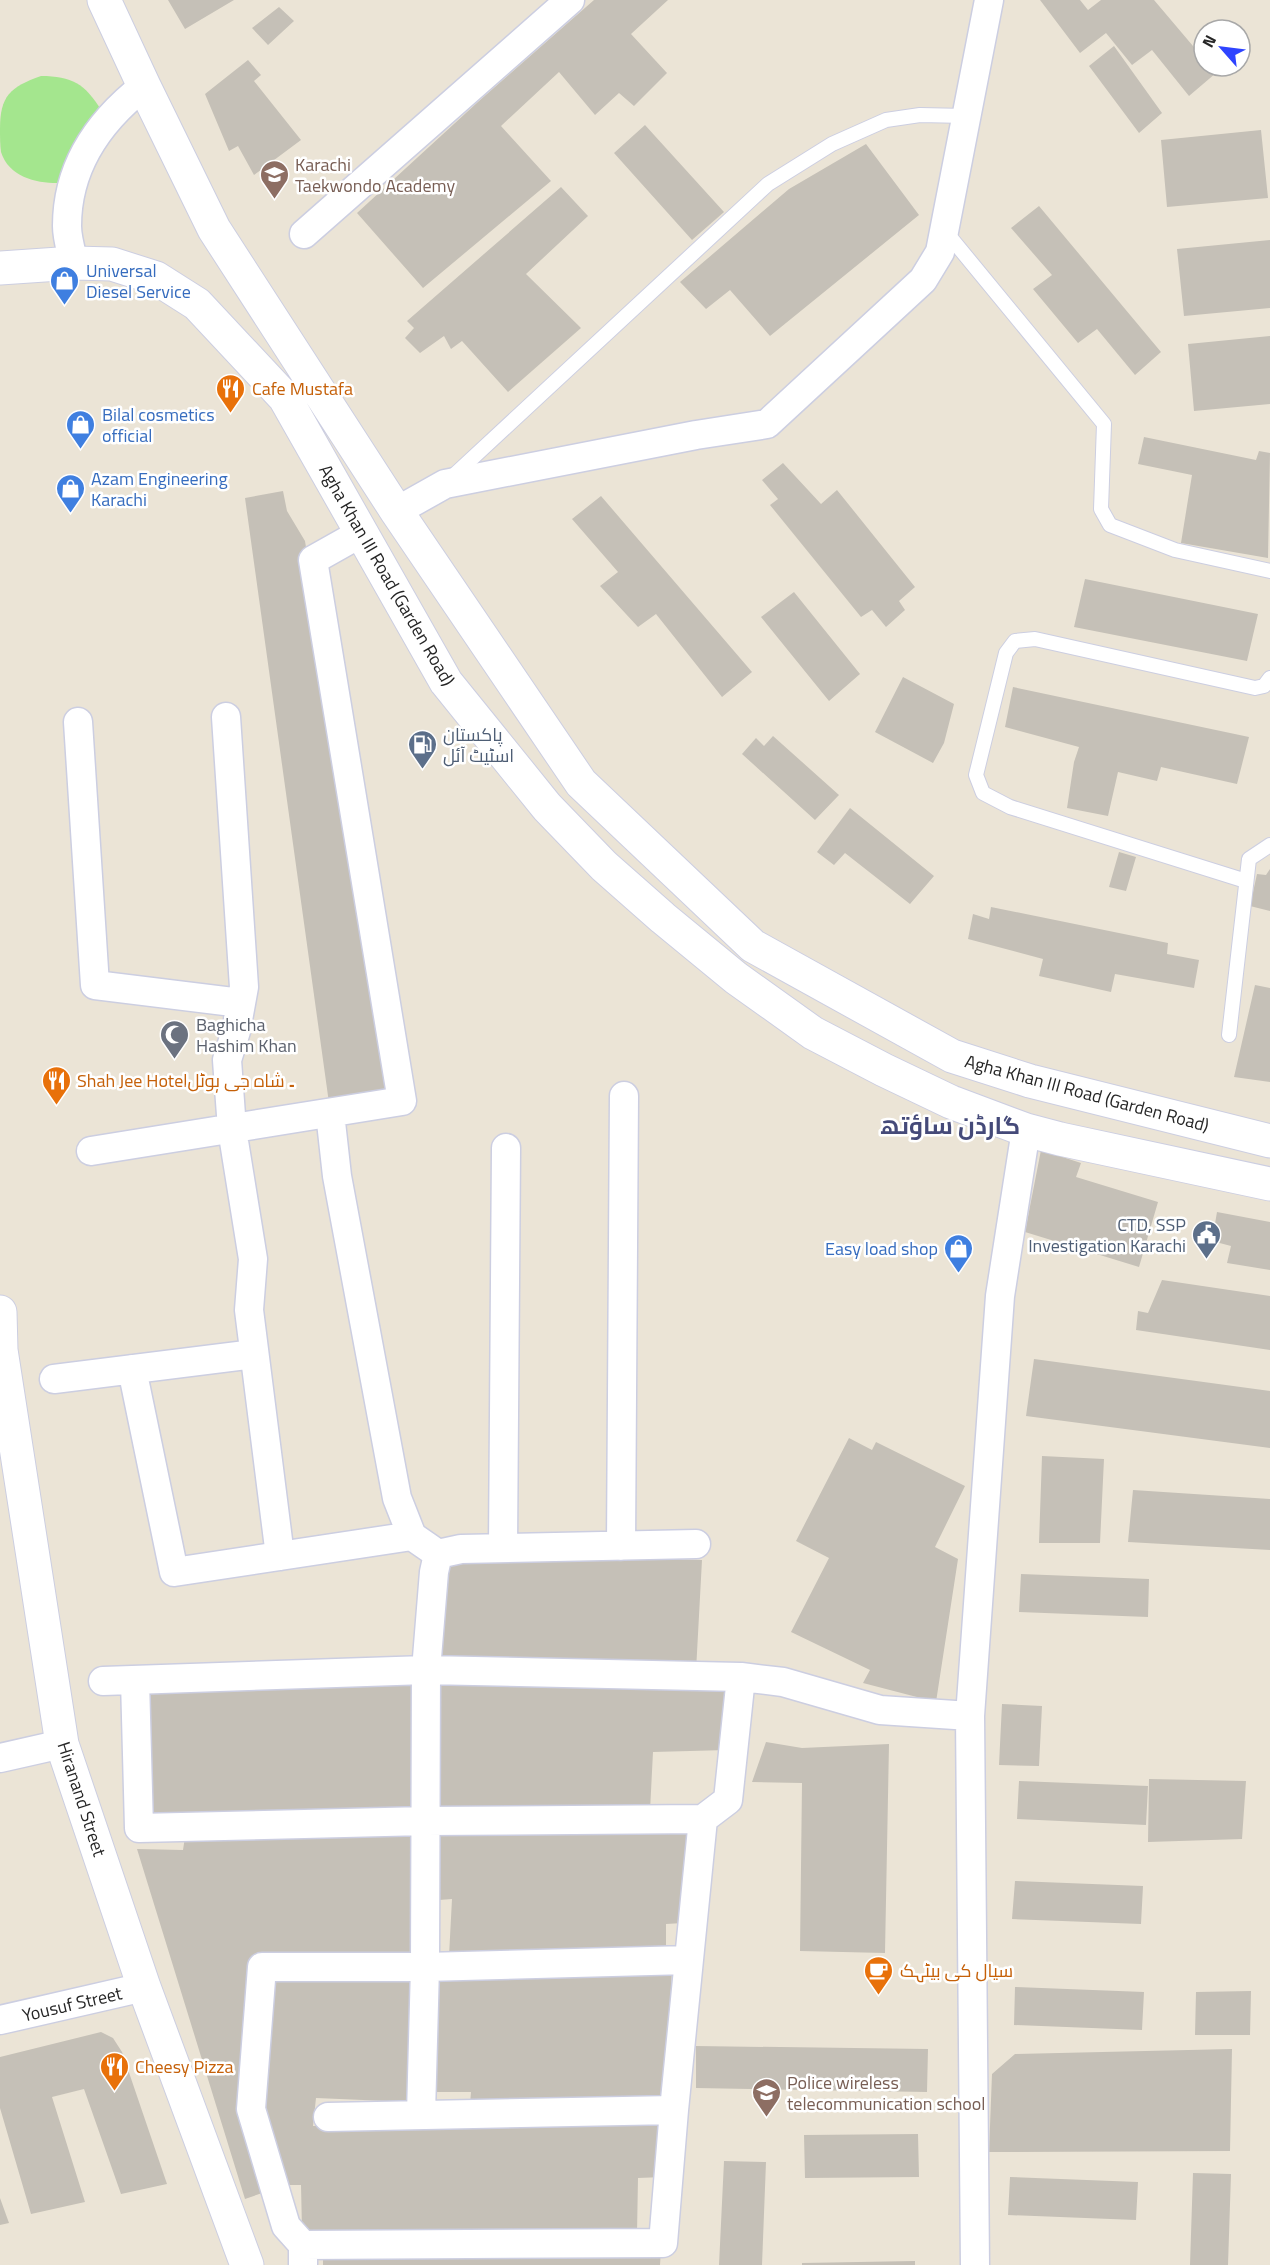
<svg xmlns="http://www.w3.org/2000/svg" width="1270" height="2265" font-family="'Titillium Web',Cairo,sans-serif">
<rect width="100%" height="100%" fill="#ebe4d6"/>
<path fill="#a4e68e" d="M41,76C72,76 85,84 101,110L62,183C39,184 9,178 1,152C0,145 0,136 0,129C0,96 10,87 41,76Z"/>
<path fill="#c5c0b7" d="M168,0H234L185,29Z
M594,0H668L631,34L667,73L634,106L619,93L595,115L559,72L501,126L551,181L423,288L357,213L479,101Z
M1040,0H1080L1088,10L1101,0H1154L1204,59V66H1210L1216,73L1189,96L1152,50L1132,65L1106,33L1080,53Z
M279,7L294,21L268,45L252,28Z
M1114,46L1162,113L1139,133L1089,66Z
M248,60L261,75L254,81L301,140L254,175L238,146L229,151L205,94Z
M645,125L724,212L692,240L614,153Z
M1261,130L1268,198L1167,207L1161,140Z
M866,144L919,215L770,336L730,290L706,309L680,282L789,189Z
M561,187L588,216L526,274L581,328L508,392L462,341L451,349L444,336L420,353L405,338L414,328L407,321Z
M1039,206L1161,352L1135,375L1097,329L1078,343L1033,289L1052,275L1011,228Z
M1270,240V308L1184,316L1177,249Z
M1270,336V404L1194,411L1188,344Z
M1144,437L1256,460L1259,451L1270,453L1268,558L1181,543L1192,475L1138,464Z
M783,463L821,504L837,490L915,587L899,601L905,610L886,627L872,610L861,617L770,505L778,499L762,480Z
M283,491L287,511L305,541L395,1091L329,1103L245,498Z
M601,496L752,672L722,697L656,614L638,627L600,586L618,572L572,519Z
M1085,579L1258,614L1247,661L1074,627Z
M794,592L860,674L829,701L761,617Z
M903,677L954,704L944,743L933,763L875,732Z
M1013,687L1249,737L1237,784L1161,767L1157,781L1118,772L1108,816L1067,808L1074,762L1079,747L1005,727Z
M773,736L839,795L815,820L742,754L756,738L764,746Z
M850,808L934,876L910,904L845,853L834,865L817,852Z
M1119,852L1136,857L1126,891L1109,887Z
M1270,869V911L1250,906L1257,874L1266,875Z
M991,907L1168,943L1167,954L1199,960L1194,988L1115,974L1111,992L1039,976L1043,959L968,939L973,914L989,919Z
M1255,985L1270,988V1082L1234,1077Z
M1041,1150L1081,1163L1076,1177L1158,1202L1139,1267L1025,1232Z
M1217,1212L1270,1222V1270L1227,1263L1231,1246L1212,1241Z
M1162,1280L1270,1296V1350L1136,1330L1138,1311L1148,1313Z
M1034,1359L1270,1391V1448L1026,1416Z
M849,1438L872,1450L876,1442L965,1486L935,1547L958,1559L936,1702L863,1683L870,1670L791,1632L829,1558L796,1541Z
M1042,1456L1104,1459L1100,1543H1039Z
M1133,1490L1270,1499V1550L1128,1542Z
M488,1555L702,1560L696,1671L437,1665L441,1564H475Z
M1021,1574L1149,1579L1148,1617L1019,1612Z
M432,1675L727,1684V1750L653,1752L650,1811L432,1812Z
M417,1679V1812L147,1813L144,1688Z
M1002,1704L1042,1706L1039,1766L999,1765Z
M766,1742L802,1748L889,1744L885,1953L800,1951L802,1783L752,1782Z
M1149,1779L1246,1781L1242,1839L1148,1842Z
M1019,1781L1148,1786L1146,1825L1017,1819Z
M418,1829V1961L251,1958V2003L268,2191L245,2199L137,1849L183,1850L185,1837Z
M688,1829L683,1923L666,1924V1952L449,1956L452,1899L439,1900V1831Z
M1015,1881L1143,1886L1141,1924L1012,1919Z
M672,1969L665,2104L470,2105L471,2092H430L432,1972Z
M415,1978L410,2102L316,2098L313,2126L666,2115L663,2177L638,2178L637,2233L302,2230L301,2185H284L262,2100L273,1979Z
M1015,1987L1144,1992L1142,2030L1014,2025Z
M1251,1991L1250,2035H1195L1196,1992Z
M101,2032L113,2038L122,2052L167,2184L121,2194L84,2089L52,2097L85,2202L31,2214L0,2108V2057Z
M696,2046L928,2049L927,2092L696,2088Z
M1232,2049L1230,2151L989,2152L992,2074L1015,2054Z
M918,2134L919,2177L805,2178L804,2135Z
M724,2161L766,2162L762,2265H719Z
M1193,2173L1231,2174L1228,2265H1190Z
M1010,2177L1138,2182L1136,2220L1008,2215Z
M0,2198L9,2223L0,2225Z
M661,2250L660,2265H323V2256Z
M915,2261V2265H802V2263Z"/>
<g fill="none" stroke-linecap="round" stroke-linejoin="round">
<defs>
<path id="lane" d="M946,232L1104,424L1101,509L1110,525L1175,550L1270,571
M451,478L768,184L832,144L886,120L920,115L966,116
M1246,881L1010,807L983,793L976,775L1006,653L1015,641L1035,639L1255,688L1264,686L1270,678
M1229,1035L1249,859L1270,845"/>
<path id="street" d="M304,234L570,0
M74,263C71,251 67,238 67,226C67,167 99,121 144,86
M397,511L445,484L696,435L767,424L923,280L940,252L989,0
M226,717L244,987L236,1031L227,1060L232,1129L253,1259L249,1310L280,1556
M78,722L95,985L241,1003
M330,1113L337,1176L397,1498L412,1536L438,1554
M91,1151L402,1101L313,560L361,533
M132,1369L174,1572L412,1536
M54,1379L254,1354
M621,1546L624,1096
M503,1548L506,1148
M135,1680L139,1828L425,1821L703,1819
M103,1681L426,1670L741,1677L783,1682L880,1710L970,1716
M0,1758L62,1744
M0,2020L144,1987
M421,2114L425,1967L426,1670L434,1572L438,1554L461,1549L696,1544
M328,2117L674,2110
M303,2245L663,2243L674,2110L703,1819L728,1800L741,1677
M303,2264V2245L286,2226L251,2109L262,1967H425L688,1960
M975,2265L970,1716L1000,1296L1026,1130"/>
<path id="secondary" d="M104,0L144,86L214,229L397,512L581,783L753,946L952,1056L1030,1081L1270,1141
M0,268L74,263L112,264L156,278L197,304L285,398L446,682L547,807L604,866L663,918L736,978L813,1033L884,1070L951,1102L1026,1130L1060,1139L1270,1184
M0,1312L1,1350L62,1744L144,1987L247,2265"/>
</defs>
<use href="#lane" stroke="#cccee1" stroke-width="16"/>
<use href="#street" stroke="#cccee1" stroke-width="31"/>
<use href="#secondary" stroke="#cccee1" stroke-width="35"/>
<use href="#lane" stroke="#fff" stroke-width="14"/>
<use href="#street" stroke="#fff" stroke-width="28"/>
<use href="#secondary" stroke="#fff" stroke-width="33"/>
</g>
<defs>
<symbol id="school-pin" viewBox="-11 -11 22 30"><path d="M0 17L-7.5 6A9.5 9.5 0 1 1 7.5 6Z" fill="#8d6e63" stroke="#fff"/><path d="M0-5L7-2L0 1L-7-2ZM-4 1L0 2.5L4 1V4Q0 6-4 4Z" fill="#fff"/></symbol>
<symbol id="shop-pin" viewBox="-11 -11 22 30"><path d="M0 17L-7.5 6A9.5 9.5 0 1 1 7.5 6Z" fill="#3f7fe0" stroke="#fff"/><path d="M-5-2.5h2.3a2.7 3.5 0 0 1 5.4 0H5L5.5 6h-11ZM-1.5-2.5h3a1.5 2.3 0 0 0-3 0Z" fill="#fff"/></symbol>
<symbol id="restaurant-pin" viewBox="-11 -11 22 30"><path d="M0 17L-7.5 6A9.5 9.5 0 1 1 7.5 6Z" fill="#e8710a" stroke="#fff"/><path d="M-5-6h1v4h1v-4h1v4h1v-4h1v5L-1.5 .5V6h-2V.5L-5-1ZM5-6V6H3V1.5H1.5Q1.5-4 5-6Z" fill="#fff"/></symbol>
<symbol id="fuel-pin" viewBox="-11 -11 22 30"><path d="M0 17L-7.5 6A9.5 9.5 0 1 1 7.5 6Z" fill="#5c6f8a" stroke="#fff"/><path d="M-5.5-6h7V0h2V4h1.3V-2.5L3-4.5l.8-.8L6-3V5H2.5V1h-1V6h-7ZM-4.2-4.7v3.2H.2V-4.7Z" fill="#fff"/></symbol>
<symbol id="mosque-pin" viewBox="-11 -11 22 30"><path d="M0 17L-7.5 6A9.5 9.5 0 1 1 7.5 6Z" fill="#6b7280" stroke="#fff"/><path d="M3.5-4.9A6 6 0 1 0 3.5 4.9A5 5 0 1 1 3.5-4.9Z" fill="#fff"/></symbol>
<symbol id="civic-pin" viewBox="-11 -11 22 30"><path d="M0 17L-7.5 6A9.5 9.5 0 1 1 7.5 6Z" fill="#5c6f8a" stroke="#fff"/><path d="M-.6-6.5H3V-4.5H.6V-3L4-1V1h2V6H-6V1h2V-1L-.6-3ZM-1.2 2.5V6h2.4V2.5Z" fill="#fff"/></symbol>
<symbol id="cafe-pin" viewBox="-11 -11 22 30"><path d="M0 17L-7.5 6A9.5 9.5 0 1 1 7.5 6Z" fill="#e8710a" stroke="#fff"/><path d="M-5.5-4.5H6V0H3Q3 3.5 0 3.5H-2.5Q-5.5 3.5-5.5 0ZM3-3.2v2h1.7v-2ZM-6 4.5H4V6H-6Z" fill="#fff"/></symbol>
</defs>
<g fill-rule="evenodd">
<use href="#school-pin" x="258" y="158" width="33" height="45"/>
<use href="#shop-pin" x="48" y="264" width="33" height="45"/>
<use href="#restaurant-pin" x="214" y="372" width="33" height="45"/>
<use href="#shop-pin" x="64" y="408" width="33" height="45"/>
<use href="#shop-pin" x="54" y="472" width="33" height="45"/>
<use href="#fuel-pin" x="406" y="728" width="33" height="45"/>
<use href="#mosque-pin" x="158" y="1018" width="33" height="45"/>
<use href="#restaurant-pin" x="40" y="1064" width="33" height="45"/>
<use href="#civic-pin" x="1190" y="1218" width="33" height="45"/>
<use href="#shop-pin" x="942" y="1232" width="33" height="45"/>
<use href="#cafe-pin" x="862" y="1954" width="33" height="45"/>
<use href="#restaurant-pin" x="98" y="2050" width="33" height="45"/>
<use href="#school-pin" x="750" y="2076" width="33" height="45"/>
</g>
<g text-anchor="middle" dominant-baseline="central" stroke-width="5" stroke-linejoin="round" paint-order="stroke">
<g font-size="18" fill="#785e54" stroke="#fff" text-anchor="start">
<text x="295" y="164">Karachi<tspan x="295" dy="21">Taekwondo Academy</tspan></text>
<text x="787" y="2082">Police wireless<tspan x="787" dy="21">telecommunication school</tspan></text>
</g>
<g font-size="18" fill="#366cbe" stroke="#fff" text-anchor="start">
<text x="86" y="270">Universal<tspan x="86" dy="21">Diesel Service</tspan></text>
<text x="102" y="414">Bilal cosmetics<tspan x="102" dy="21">official</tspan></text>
<text x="91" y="478">Azam Engineering<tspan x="91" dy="21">Karachi</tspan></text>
<text x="938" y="1248" text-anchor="end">Easy load shop</text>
</g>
<g font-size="18" fill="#c56008" stroke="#fff" text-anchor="start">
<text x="252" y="388">Cafe Mustafa</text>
<text x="77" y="1080">Shah Jee Hotel۔ شاہ جی ہوٹل</text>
<text x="900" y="1970">سیال کی بیٹہک</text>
<text x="135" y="2066">Cheesy Pizza</text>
</g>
<g font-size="18" fill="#262626" stroke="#fff">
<text transform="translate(387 575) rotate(60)">Agha Khan III Road (Garden Road)</text>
<text transform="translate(1087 1093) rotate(15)">Agha Khan III Road (Garden Road)</text>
<text transform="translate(82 1799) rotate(72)">Hiranand Street</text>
<text transform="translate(72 2004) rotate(-13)">Yousuf Street</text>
</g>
<g font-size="18" fill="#4e5e75" stroke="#fff" text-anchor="start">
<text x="443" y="734">پاکستان<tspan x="443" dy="21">اسٹیٹ آئل</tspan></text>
<text x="1186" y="1224" text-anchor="end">CTD, SSP<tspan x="1186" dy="21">Investigation Karachi</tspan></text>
</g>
<g font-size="18" fill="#5b616d" stroke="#fff" text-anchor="start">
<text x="196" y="1024">Baghicha<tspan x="196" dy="21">Hashim Khan</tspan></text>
</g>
<g font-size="24" font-weight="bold" fill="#454a79" stroke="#fff">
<text x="950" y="1125">گارڈن ساؤتھ</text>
</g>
</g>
<g transform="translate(1222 48) rotate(298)"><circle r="28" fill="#ffffff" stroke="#a8a8a8" stroke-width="1.5"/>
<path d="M0-4.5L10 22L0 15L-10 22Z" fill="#2f44ff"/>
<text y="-9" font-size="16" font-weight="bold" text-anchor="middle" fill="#262626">N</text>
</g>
</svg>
